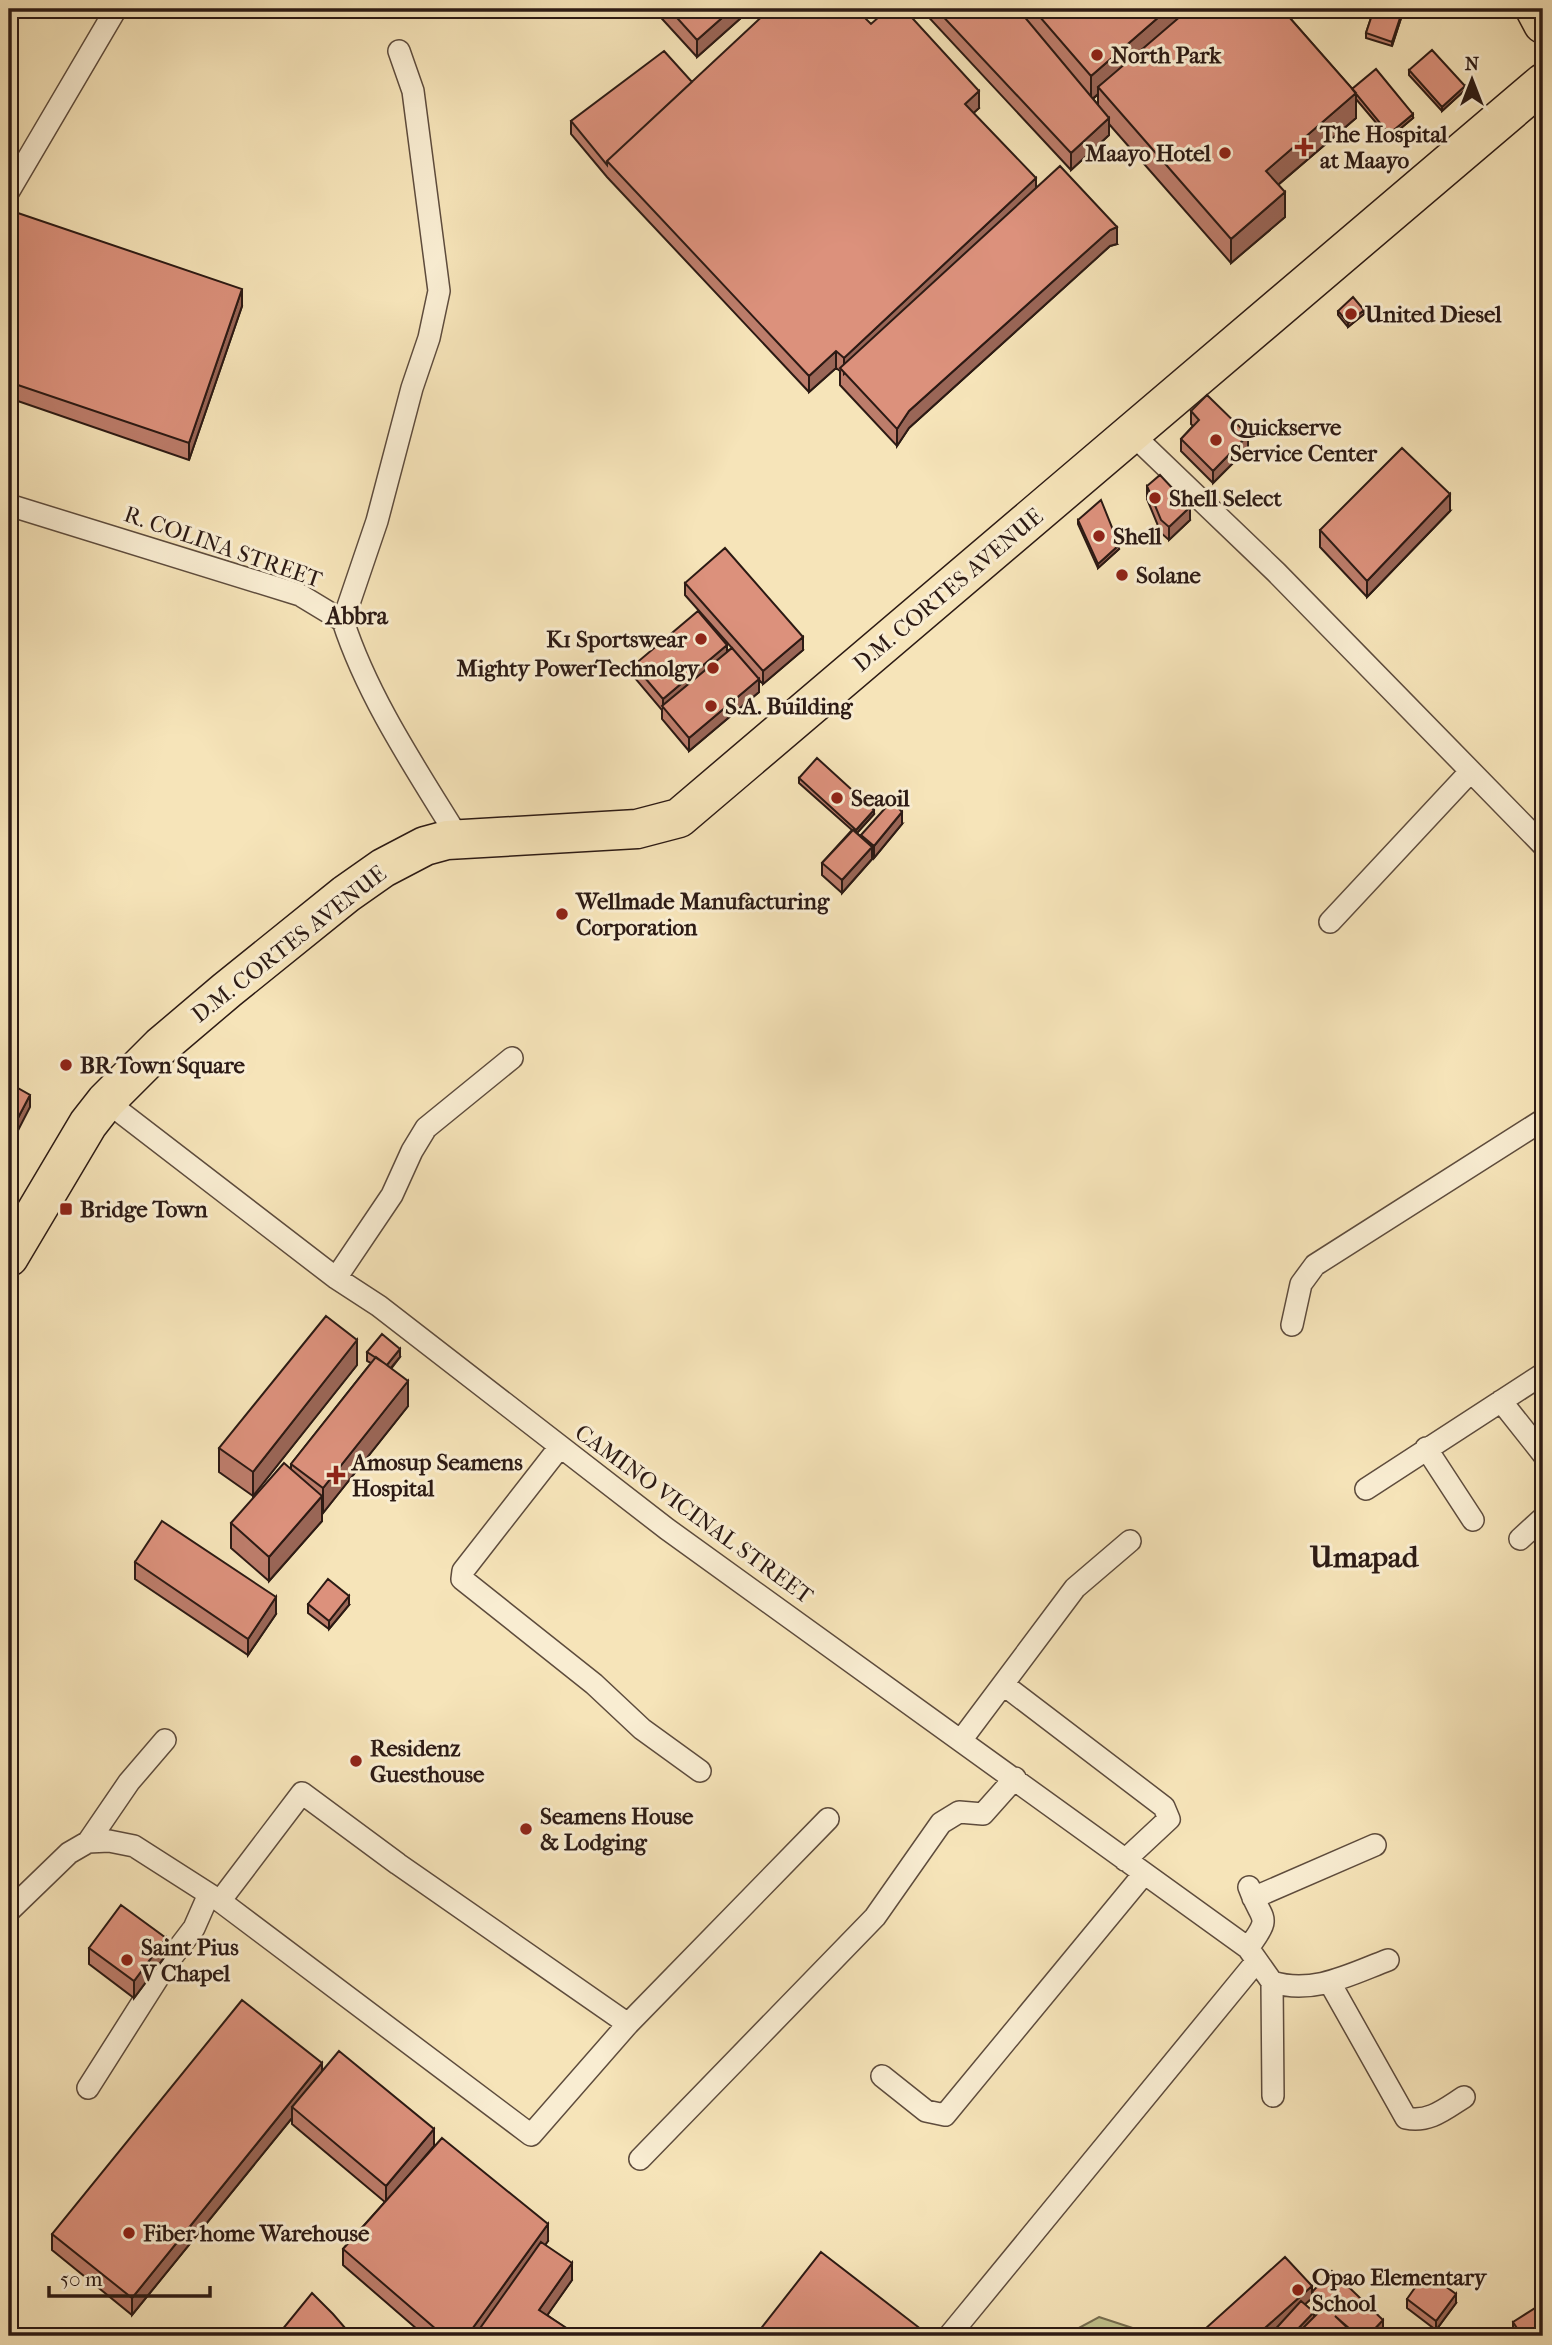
<svg xmlns="http://www.w3.org/2000/svg" width="1552" height="2345" font-family="'IM FELL French Canon',serif">
<defs>
<pattern id="forest-firs" width="22" height="20" patternUnits="userSpaceOnUse" patternTransform="scale(1.75)"><rect width="22" height="20" fill="#c1c38c"/><path d="M5 1l3.5 6h-7zM16 11l3.5 6h-7z" fill="#a6a778"/></pattern>
</defs>
<rect width="100%" height="100%" fill="#f6e4b9"/>
<filter id="stains"><feTurbulence type="fractalNoise" baseFrequency=".00286" numOctaves="4"/><feColorMatrix values="0 0 0 0 .2 0 0 0 0 .09 0 0 0 0 .02 0 0 0 .5 -.17"/></filter>
<radialGradient id="worn" r=".72"><stop offset=".6" stop-color="#630" stop-opacity="0"/><stop offset="1" stop-color="#630" stop-opacity=".3"/></radialGradient>
<path fill="url(#forest-firs)" stroke="#766e50" stroke-width="2" d="M1099,2317L1157,2336H1064Z"/>
<g fill="none" stroke-linecap="round" stroke-linejoin="round">
<defs>
<path id="street" d="M9,191L116,9
M1132,434L1276,572L1543,845
M9,505L300,595L343,621C368,698 416,769 459,839
M343,621L377,521L412,388L429,338L439,291L413,91L399,51
M1330,922L1470,772
M106,1101L336,1278L379,1306L667,1529L1248,1948L1272,1982L1273,2096
M336,1278L392,1195L412,1151L426,1128L512,1058
M1292,1325L1301,1284L1315,1265L1543,1120
M1501,1401L1543,1454
M559,1448L463,1571L462,1579L594,1684L642,1729L700,1771
M1426,1448L1473,1520
M1366,1489L1543,1374
M1520,1539L1543,1518
M1004,1685L1164,1807L1169,1819L1125,1860
M962,1739L1075,1588L1130,1541
M88,1842L129,1782L165,1740
M1253,1898L1375,1845
M220,1901L302,1793L398,1864L628,2024
M9,1911L69,1853L88,1842L109,1841L134,1846L220,1901L531,2135L628,2024L828,1819
M1248,1948C1274,1914 1261,1922 1249,1887
M1272,1982C1313,1995 1351,1974 1388,1960
M1330,1983L1406,2118C1429,2123 1445,2109 1464,2097
M882,2076L926,2111L945,2115L1143,1875
M88,2088L168,1962L194,1928L209,1894
M640,2159L875,1917L941,1823L959,1812L983,1814L1015,1778
M949,2336L1256,1962"/>
<path id="highway" d="M1535,9L1543,24
M9,1257L88,1124L106,1101L161,1046L227,990L346,894L383,868L425,846L447,840L637,829L679,818L1543,83"/>
</defs>
<use href="#street" stroke="#5e4c3d" stroke-width="24"/>
<use href="#highway" stroke="#2c1a14" stroke-width="41"/>
<use href="#street" stroke="#f9edd2" stroke-width="21"/>
<use href="#highway" stroke="#f6e4b9" stroke-width="38"/>
</g>
<path fill="#bd7d6b" stroke="#2c1a14" stroke-width="2" fill-rule="evenodd" d="M653,9H751L697,57Z
M921,9H1282L1352,89L1413,118L1389,138L1356,99V118L1278,185L1285,217L1231,263L1109,124V135L1071,170ZM1098,94V105L1093,99Z
M1374,9H1404L1392,46L1366,38V33Z
M871,24L979,108L973,113L1036,188L1117,244L1110,246L909,428L897,446L840,385V371L836,368L809,392L607,177L571,134V121Z
M1409,70L1465,90L1442,111L1409,75Z
M9,210L242,306L189,460L9,398Z
M1338,311L1364,314L1348,327L1338,315Z
M1191,411L1248,448L1213,483L1181,451V439L1193,426L1191,424Z
M1147,486L1190,520L1169,540L1161,533L1147,499Z
M1450,511L1367,597L1320,547V530Z
M1078,520L1119,549L1098,568L1078,524Z
M685,583L803,650L763,684L759,680V692L689,751L662,719V710L634,677V665L727,651L732,648L685,595Z
M799,778L874,814L857,833L861,837V835L902,824L874,858L872,857V859L842,893L822,875V863L852,830L799,783Z
M367,1352L400,1357L391,1369L408,1406L323,1513L322,1512V1521L269,1581L231,1548V1523L291,1469V1464L371,1363L367,1361Z
M357,1365L253,1496L219,1472V1448Z
M135,1562L276,1614L248,1655L135,1579Z
M308,1604L349,1605L329,1629L308,1613Z
M89,1948L166,1955L134,1998L89,1964Z
M322,2071L434,2146L415,2169L548,2241L545,2245L572,2280L547,2315L577,2336H425L343,2265V2249L385,2202L292,2124V2118L132,2315L52,2250V2234Z
M1312,2292L1383,2333L1380,2336H1205V2329L1312,2298L1305,2304L1314,2318L1320,2312L1312,2305Z
M1407,2299L1456,2303L1436,2330L1407,2308Z
M1513,2322L1543,2336H1514L1513,2334Z"/>
<path fill="#9a6657" stroke="#2c1a14" stroke-width="2" d="M732,9H751L697,57V40Z
M1168,9H1196L1098,87V94L1091,100V76Z
M1403,9H1404L1392,46V42Z
M1465,86V90L1442,111V107Z
M979,91V108L965,121V104Z
M1356,93V118L1266,195V171Z
M1413,114V118L1389,138V134Z
M1109,118V135L1071,170V153Z
M1036,178V195L844,374V358Z
M1285,192V217L1231,263V239Z
M1117,227V244L1110,246L909,428L897,446V429L909,411L1110,230Z
M242,289V306L189,460V443Z
M1364,310V314L1348,327V323Z
M836,351V368L809,392V376Z
M1248,435V448L1213,483V471Z
M1450,494V511L1367,597V581Z
M1190,507V520L1169,540V527Z
M1119,545V549L1098,568V564Z
M803,637V650L763,684V671Z
M727,645V658L663,708V699Z
M759,679V692L689,751V738Z
M874,810V814L856,834V830Z
M902,812V824L874,858V846Z
M872,847V859L842,893V880Z
M30,1095V1107L9,1148V1135Z
M357,1340V1365L253,1496V1472Z
M400,1349V1357L385,1375V1367Z
M408,1381V1406L323,1513V1488Z
M322,1496V1521L269,1581V1557Z
M349,1596V1605L329,1629V1621Z
M276,1597V1614L248,1655V1639Z
M166,1938V1955L134,1998V1981Z
M322,2063V2080L292,2107V2118L132,2315V2298Z
M434,2129V2146L386,2202V2186Z
M548,2224V2241L479,2336L476,2334V2336H467Z
M572,2263V2280L539,2327V2310Z
M1312,2286V2298L1271,2335H1270V2336H1256Z
M1456,2294V2303L1436,2330V2321Z
M1314,2312V2321L1299,2336H1291Z
M1383,2320V2333L1380,2336H1368Z"/>
<path fill="#dc917c" stroke="#2c1a14" stroke-width="2" d="M669,9H732L697,40Z
M770,9H856L871,24L888,9H904L979,91L965,104L1036,178L844,358L836,351L809,376L607,161Z
M936,9H1018L1109,118L1071,153Z
M1033,9H1168L1091,76Z
M1189,9H1282L1356,93L1266,171L1285,192L1231,239L1098,87Z
M1374,9H1403L1392,42L1366,33Z
M1432,50L1465,86L1442,107L1409,70Z
M664,51L692,82L607,161V165L571,121Z
M1376,69L1413,114L1389,134L1352,89Z
M1060,166L1117,227L1110,230L909,411L897,429L840,368Z
M9,210L242,289L189,443L9,382Z
M1353,297L1364,310L1348,323L1338,311Z
M1207,395L1248,435L1213,471L1181,439L1199,420L1191,411Z
M1402,448L1450,494L1367,581L1320,530Z
M1160,475L1190,507L1169,527L1161,520L1147,486Z
M1101,500L1119,545L1098,564L1078,520Z
M725,548L803,637L763,671L685,583Z
M698,611L727,645L663,699L634,665Z
M732,648L759,679L689,738L662,706Z
M817,758L874,810L856,830L799,778Z
M895,804L902,812L874,846L861,835L888,805Z
M853,830L872,847L842,880L822,863Z
M9,1083L30,1095L9,1135Z
M326,1316L357,1340L253,1472L219,1448Z
M382,1334L400,1349L387,1365L367,1352Z
M376,1357L408,1381L323,1488L291,1464Z
M284,1463L322,1496L269,1557L231,1523Z
M162,1521L276,1597L248,1639L135,1562Z
M328,1579L349,1596L329,1621L308,1604Z
M121,1905L166,1938L134,1981L89,1948Z
M242,2000L322,2063L132,2298L52,2234Z
M339,2051L434,2129L386,2186L292,2107Z
M442,2138L548,2224L467,2336H444L343,2249Z
M541,2242L572,2263L539,2310L577,2335L576,2336H480L476,2334Z
M821,2252L926,2333L923,2336H755Z
M1285,2257L1312,2286L1256,2336H1212L1205,2329Z
M1332,2271L1383,2320L1368,2336H1358L1335,2316L1356,2336H1295L1326,2305L1312,2292Z
M1426,2272L1456,2294L1436,2321L1407,2299Z
M312,2293L333,2314L352,2336H277Z
M1301,2301L1314,2312L1291,2336H1272L1270,2335Z
M1543,2303V2336H1522L1513,2322Z
M1490,2330L1494,2336H1478Z"/>
<g fill="#8f2418" stroke="#f9edd2" stroke-width="2.5">
<circle cx="1097" cy="55" r="7"/>
<path d="M1300.5 136.5h7v7h7v7h-7v7h-7v-7h-7v-7h7z"/>
<circle cx="1225" cy="153" r="7"/>
<circle cx="1351" cy="314" r="7"/>
<circle cx="1216" cy="440" r="7"/>
<circle cx="1155" cy="498" r="7"/>
<circle cx="1099" cy="536" r="7"/>
<circle cx="1122" cy="575" r="7"/>
<circle cx="701" cy="639" r="7"/>
<circle cx="713" cy="668" r="7"/>
<circle cx="711" cy="706" r="7"/>
<circle cx="837" cy="798" r="7"/>
<circle cx="562" cy="914" r="7"/>
<circle cx="66" cy="1065" r="7"/>
<rect x="59" y="1202" width="14" height="14" rx="3.5"/>
<path d="M332.5 1464.5h7v7h7v7h-7v7h-7v-7h-7v-7h7z"/>
<circle cx="356" cy="1761" r="7"/>
<circle cx="526" cy="1829" r="7"/>
<circle cx="127" cy="1960" r="7"/>
<circle cx="129" cy="2233" r="7"/>
<circle cx="1298" cy="2290" r="7"/>
</g>
<g text-anchor="middle" dominant-baseline="central" stroke-width="6" stroke-linejoin="round" paint-order="stroke">
<g font-size="23" font-weight="bold" fill="#2c1a14" stroke="#f9edd2" text-anchor="start">
<text x="1111" y="55">North Park</text>
<text x="1320" y="134">The Hospital<tspan x="1320" dy="26">at Maayo</tspan></text>
<text x="1211" y="153" text-anchor="end">Maayo Hotel</text>
<text x="1365" y="314">United Diesel</text>
<text x="1230" y="427">Quickserve<tspan x="1230" dy="26">Service Center</tspan></text>
<text x="1169" y="498">Shell Select</text>
<text x="1113" y="536">Shell</text>
<text x="1136" y="575">Solane</text>
<text x="687" y="639" text-anchor="end">K1 Sportswear</text>
<text x="699" y="668" text-anchor="end">Mighty PowerTechnolgy</text>
<text x="725" y="706">S.A. Building</text>
<text x="851" y="798">Seaoil</text>
<text x="576" y="901">Wellmade Manufacturing<tspan x="576" dy="26">Corporation</tspan></text>
<text x="80" y="1065">BR Town Square</text>
<text x="80" y="1209">Bridge Town</text>
<text x="352" y="1462">Amosup Seamens<tspan x="352" dy="26">Hospital</tspan></text>
<text x="370" y="1748">Residenz<tspan x="370" dy="26">Guesthouse</tspan></text>
<text x="540" y="1816">Seamens House<tspan x="540" dy="26">&amp; Lodging</tspan></text>
<text x="141" y="1947">Saint Pius<tspan x="141" dy="26">V Chapel</tspan></text>
<text x="143" y="2233">Fiber home Warehouse</text>
<text x="1312" y="2277">Opao Elementary<tspan x="1312" dy="26">School</tspan></text>
</g>
<g font-size="23" fill="#2c1a14" stroke="#f9edd2">
<text transform="translate(223 547) rotate(19)">R. COLINA STREET</text>
<text transform="translate(948 590) rotate(-40)">D.M. CORTES AVENUE</text>
<text transform="translate(289 944) rotate(-38)">D.M. CORTES AVENUE</text>
<text transform="translate(694 1514) rotate(36)">CAMINO VICINAL STREET</text>
</g>
<g font-size="24" font-weight="bold" fill="#2c1a14" stroke="#f9edd2">
<text x="357" y="616">Abbra</text>
</g>
<g font-size="30" font-weight="bold" fill="#2c1a14" stroke="#f9edd2">
<text x="1364" y="1557">Umapad</text>
</g>
</g>
<rect width="1552" height="2345" fill="none" stroke="#f6e4b9" stroke-width="35"/>
<rect x="10" y="10" width="1531" height="2324" fill="none" stroke="#2c1a14" stroke-width="3.5"/>
<rect x="18" y="18" width="1517" height="2310" fill="none" stroke="#2c1a14" stroke-width="2"/>
<g transform="translate(1472 80)" stroke="#f9edd2" stroke-width="5" paint-order="stroke">
<path d="M0-5L12 26L0 18L-12 26Z" fill="#2c1a14"/>
<text y="-10" font-size="19" font-weight="bold" text-anchor="middle" fill="#2c1a14">N</text>
</g>
<path d="M49 2286v10h161v-10" fill="none" stroke="#2c1a14" stroke-width="3.5"/>
<text x="60" y="2286" font-size="21" fill="#2c1a14" stroke="#f9edd2" stroke-width="5" paint-order="stroke">50 m</text>
<rect width="100%" height="100%" filter="url(#stains)"/>
<rect width="100%" height="100%" fill="url(#worn)"/>
</svg>
